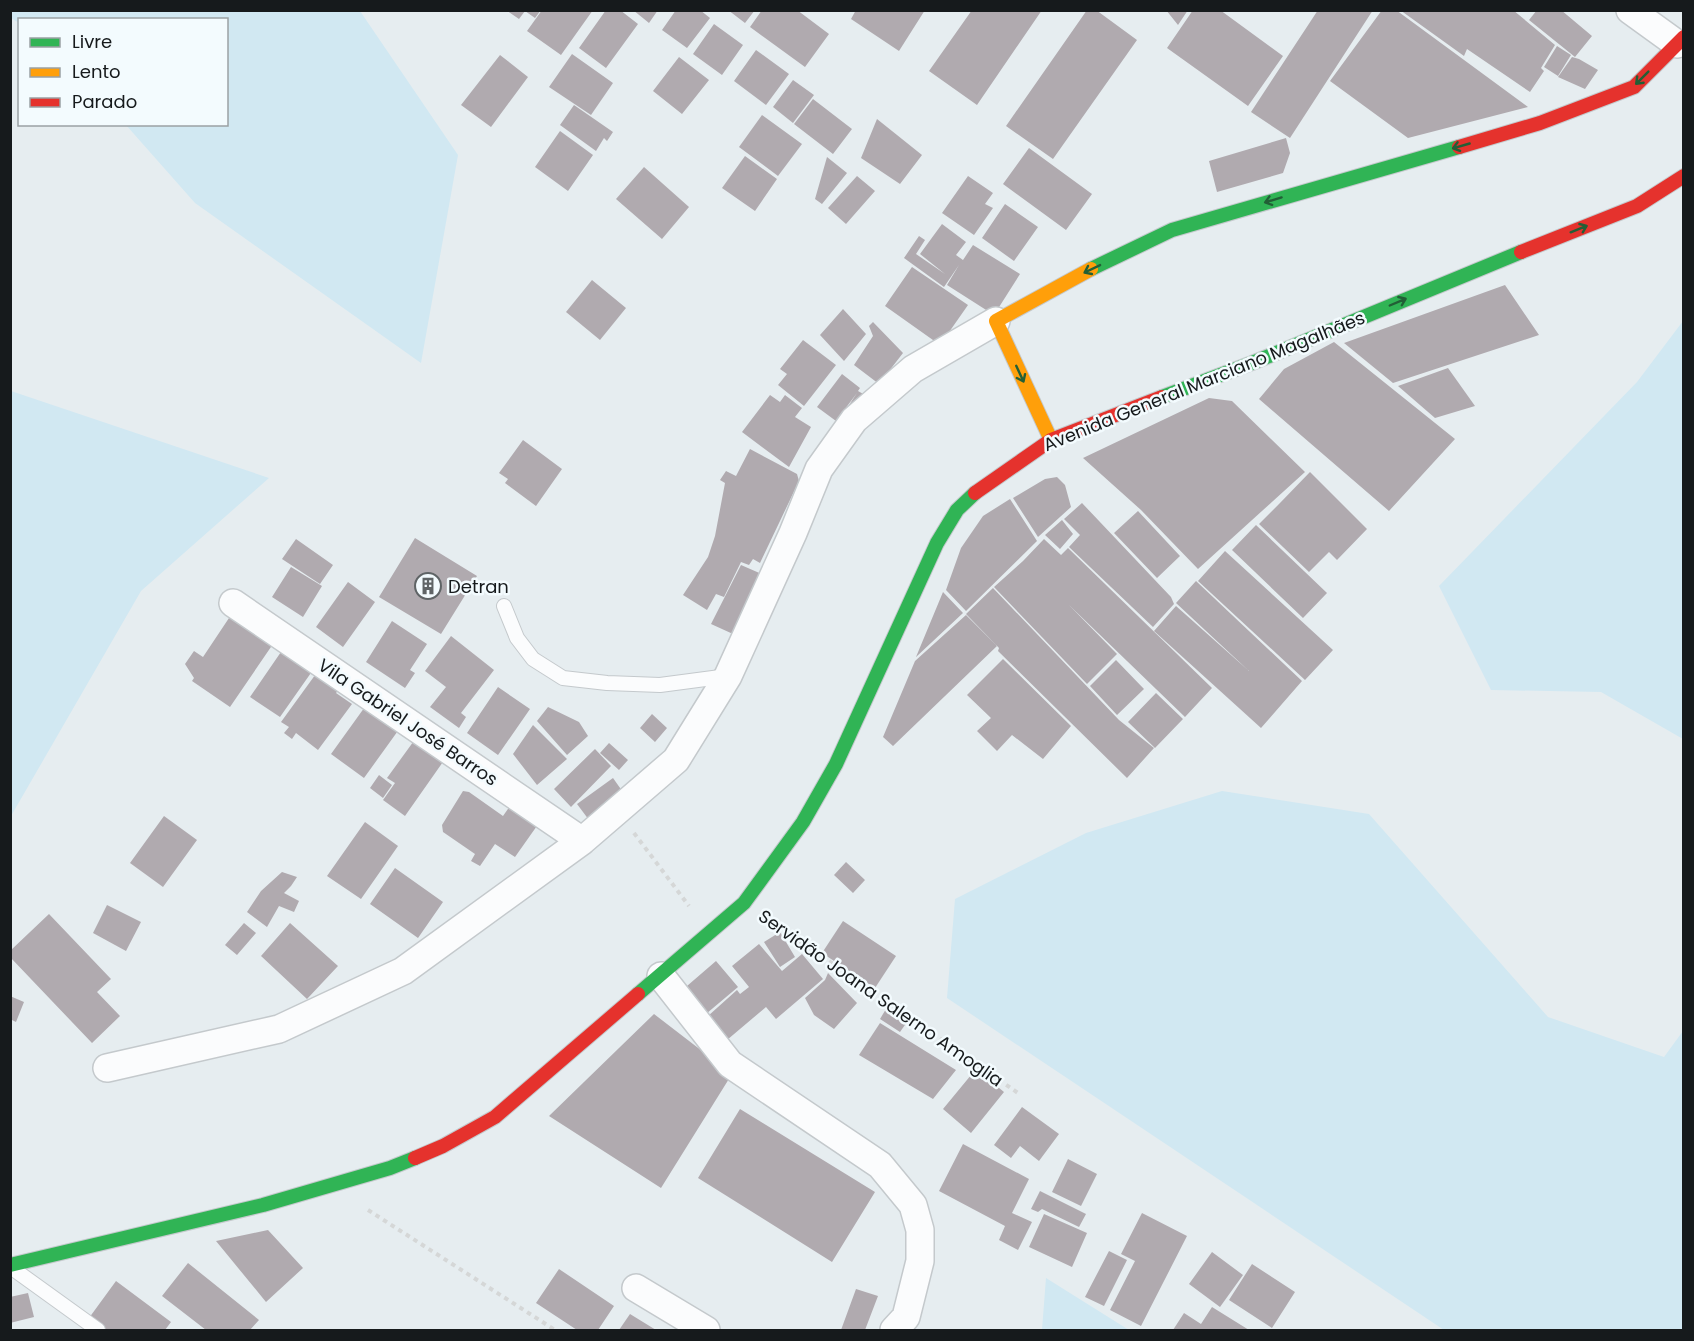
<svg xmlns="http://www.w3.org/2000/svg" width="1694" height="1341" font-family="Poppins,sans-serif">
<rect width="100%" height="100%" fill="#e6edf0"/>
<path fill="#d1e8f2" d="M11,10L360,11L458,155L421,363L195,203L126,125L226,124V20H20L19,23L11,18Z
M1683,321L1684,739H1683L1601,692L1491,690L1439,586L1637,382Z
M11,391L269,478L141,591L11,816Z
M1222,791L1369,814L1548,1017L1664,1057L1683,1031V1330H1444L947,998L955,899L1086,833Z
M1046,1278L1129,1330H1042Z"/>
<path fill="#b0aaaf" d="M506,10H541L535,18L525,11L519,19Z
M542,10H593L561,55L527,31Z
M606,10H620L638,24L606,68L579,48Z
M633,10H658L649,23Z
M676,10H700L710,18L687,48L662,30Z
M728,10H755L745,23Z
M762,10H797L829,34L805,67L750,27Z
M856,10H925L899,51L851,19Z
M972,10H1042L977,105L929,71Z
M1087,10H1096L1137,40L1053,159L1006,126Z
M1166,10H1188L1178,25Z
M1193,10H1220L1283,56L1248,106L1167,48Z
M1318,10H1373L1290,138L1251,112Z
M1382,10H1396L1528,107L1408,138L1330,81Z
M1400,10H1513L1555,45L1541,68L1544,71L1530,92L1467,49L1464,56Z
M1537,10H1561L1592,36L1575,57L1529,20Z
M714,24L743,45L722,75L693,54Z
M1557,46L1571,55L1558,76L1544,67Z
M756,50L789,74L766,105L734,81Z
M572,54L613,83L591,115L549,87Z
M500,55L528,77L491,127L461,105Z
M679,57L709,80L682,114L653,91Z
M1572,57L1579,59L1598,70L1585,89L1558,77Z
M793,80L814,95L793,123L773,107Z
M813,99L852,129L833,154L794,124Z
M574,105L613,132L607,141L604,138L596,151L560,125Z
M762,115L802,144L778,176L739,147Z
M877,119L922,155L900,184L861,158Z
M560,131L593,155L568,191L535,167Z
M1286,138L1290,153L1283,173L1217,192L1209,161Z
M1029,148L1092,194L1066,230L1003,184Z
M745,156L777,179L755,211L722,188Z
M827,157L847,173L822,204L815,199Z
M644,167L689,207L662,239L616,199Z
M857,176L875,191L846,224L828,208Z
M968,176L993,193L985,204L993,208L974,235L942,213Z
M1005,204L1038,227L1014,261L982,238Z
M942,224L966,242L956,255L963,260L973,245L1020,274L994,315L947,285L959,265L944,287L904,258L919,236L925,240L916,254L945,274L920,254Z
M912,267L968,305L940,345L885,306Z
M592,280L626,308L600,340L566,312Z
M1505,285L1539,335L1393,383L1344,343Z
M843,309L866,334L844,361L820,335Z
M873,322L903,353L879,384L854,365L873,336L869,326Z
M803,340L836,365L804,406L778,385L787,374L780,369Z
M1334,342L1455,439L1389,511L1259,399L1284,369Z
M1448,368L1475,406L1435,418L1398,386Z
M842,374L860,388L858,391L865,395L855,409L849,405L857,393L836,421L817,407Z
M770,395L780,402L785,395L802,408L795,417L811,427L789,467L742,432Z
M1209,398L1232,401L1305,472L1198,569L1141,510L1083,458Z
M523,440L562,469L536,506L505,483L508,479L499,473Z
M750,449L797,474L799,481L760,563L753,559L749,565L741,562L724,597L716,594L707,610L683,595L708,557L715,536L725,483L720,480L726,471L736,476Z
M1310,472L1367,529L1337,560L1329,552L1309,572L1259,524L1279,504L1313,537L1279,504Z
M1057,477L1065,485L1071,507L1038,537L1013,498L1045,479Z
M1010,499L1037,541L966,611L946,590L961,548L983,516Z
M1082,503L1171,597L1174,604L1153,627L1069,547L1080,535L1064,519Z
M1138,511L1180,556L1157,578L1114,533Z
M1062,520L1073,534L1060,549L1045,535Z
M1256,525L1327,593L1303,618L1232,550Z
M415,538L477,576L441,634L379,597Z
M296,539L333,565L320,584L282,559Z
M1044,539L1061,555L1068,548L1212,688L1185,717L1069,605L1117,654L1087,684L994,587L1023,561Z
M1225,551L1333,650L1305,680L1198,581Z
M741,565L771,578L744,639L711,624Z
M291,567L322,586L303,617L272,597Z
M1196,581L1302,681L1261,728L1154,631L1176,606L1249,671L1176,603Z
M348,582L375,602L343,647L316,627Z
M993,588L1119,720L1154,748L1127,778L998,651L999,648L966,614Z
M943,592L963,613L916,657Z
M231,615L273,644L230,707L192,681L194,678L185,664L194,651L203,657Z
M966,615L997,646L893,746L883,737L915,661Z
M392,621L427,644L410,670L415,673L405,688L366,662Z
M451,636L494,670L461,713L466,717L459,728L430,707L446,687L425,671Z
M283,649L313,670L280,717L250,697Z
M1003,659L1071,726L1043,759L1012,735L997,751L977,731L991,718L967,695Z
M1116,660L1144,689L1117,715L1090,686Z
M318,671L341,687L336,693L352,704L318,750L296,733L292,739L284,733L289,727L281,722Z
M498,687L530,709L498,755L467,733Z
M1156,693L1183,719L1155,748L1128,722Z
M367,704L400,728L364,778L331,754Z
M548,707L579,722L588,736L567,755L537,721Z
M652,714L667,728L655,742L640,728Z
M533,725L567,759L537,785L513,754Z
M416,738L445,759L405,816L383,800L395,783L387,778Z
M609,743L628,760L619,770L600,753Z
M595,749L611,766L571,807L554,789Z
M379,775L392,785L383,798L370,788Z
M613,778L625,795L589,820L577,804Z
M463,791L469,792L503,816L512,803L539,823L515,857L495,844L480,866L471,861L475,854L443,832L442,825Z
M164,816L197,840L163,887L130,863Z
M365,822L398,846L361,899L327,876Z
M846,862L865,880L853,893L834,875Z
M395,868L443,902L418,938L370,904Z
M282,872L297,877L291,886L284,893L299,901L294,912L279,906L267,927L247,912L261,891Z
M107,905L141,922L126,951L93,933Z
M49,914L111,979L97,992L120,1016L92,1043L10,957V951Z
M843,921L896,956L875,988L822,953Z
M244,923L256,933L237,955L225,945Z
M290,923L338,966L307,999L261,956Z
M780,932L795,957L780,967L764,942Z
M759,944L782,971L802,954L823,979L776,1019L766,1007L727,1040L708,1016L737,990L740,994L749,987L732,966Z
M716,961L738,987L700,1019L673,969L687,986Z
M828,973L857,1003L834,1029L814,1015L805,998L825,980Z
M10,996L24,1002L16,1022L10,1019Z
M886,1009L907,1022L900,1032L880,1019Z
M654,1014L732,1074L661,1188L549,1116Z
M880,1023L956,1070L933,1099L859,1055Z
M976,1069L1004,1092L971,1133L943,1109Z
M1022,1107L1059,1134L1039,1161L1020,1146L1011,1158L994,1145Z
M740,1109L875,1192L832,1262L698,1178Z
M963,1144L1029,1179L1012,1213L1032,1222L1018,1250L999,1240L1005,1226L939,1191Z
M1068,1159L1097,1174L1081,1206L1052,1192Z
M1040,1191L1086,1214L1079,1227L1042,1209L1038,1212L1031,1209Z
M1142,1213L1187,1236L1141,1326L1110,1310L1135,1261L1121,1254Z
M1044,1214L1087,1233L1072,1267L1029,1247Z
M268,1230L303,1268L266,1302L216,1241Z
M1109,1251L1127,1260L1104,1306L1085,1297Z
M1212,1252L1243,1275L1220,1307L1189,1284Z
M188,1263L259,1320L250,1330H206L162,1296Z
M1252,1264L1295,1292L1272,1328L1229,1300Z
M559,1269L614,1306L598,1330H577L536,1303Z
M116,1281L171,1322L165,1330H106L89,1318Z
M856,1289L878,1296L865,1330H841Z
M28,1293L34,1317L10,1323V1297Z
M1212,1307L1249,1330H1173L1184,1313L1201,1324Z
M630,1314L656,1330H619Z"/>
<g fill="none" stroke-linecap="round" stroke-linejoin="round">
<defs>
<path id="lane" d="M504,606L517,638L533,659L563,678L607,683L660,685L728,676
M12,1268L98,1330"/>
<path id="street" d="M1630,10L1677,44
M233,603L582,841
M661,976L730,1064L880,1165L913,1205L920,1230V1261L906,1317L894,1330
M107,1068L279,1029L403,971L582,841L676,760L728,676L793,533L819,469L854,420L913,369L996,321
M636,1288L706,1330"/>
<path id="fast" d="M1091,269L1172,230L1459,147
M1162,397L1252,363L1521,252
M638,994L744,903L803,822L836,764L937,543L957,510L975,493
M10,1265L263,1205L390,1168L415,1158"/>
<path id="slow" d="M1051,440L996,321L1091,269"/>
<path id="jam" d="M1459,147L1540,123L1634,87L1684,37
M1521,252L1637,206L1684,176
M975,493L1051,440L1162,397
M415,1158L443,1146L495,1117L638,994"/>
</defs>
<use href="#lane" stroke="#c4c9cc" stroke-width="16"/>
<use href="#street" stroke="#c4c9cc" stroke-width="30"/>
<use href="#fast" stroke="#c4c9cc" stroke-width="16"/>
<use href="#slow" stroke="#c4c9cc" stroke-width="16"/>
<use href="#jam" stroke="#c4c9cc" stroke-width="16"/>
<path stroke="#d5d7d7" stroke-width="4" stroke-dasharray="4.5 4.5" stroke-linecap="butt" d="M634,833L689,906
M770,920L1018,1093
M368,1210L555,1330"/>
<use href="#lane" stroke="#fbfcfd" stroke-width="14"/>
<use href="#street" stroke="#fbfcfd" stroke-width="27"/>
<use href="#fast" stroke="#30b455" stroke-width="14"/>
<use href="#slow" stroke="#ff9f0a" stroke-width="14"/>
<use href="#jam" stroke="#e5322d" stroke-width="14"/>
</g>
<defs><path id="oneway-shaft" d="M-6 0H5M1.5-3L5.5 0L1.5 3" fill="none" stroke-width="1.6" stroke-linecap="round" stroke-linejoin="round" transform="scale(1.5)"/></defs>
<g stroke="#225f36">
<use href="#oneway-shaft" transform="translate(1642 78) rotate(135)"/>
<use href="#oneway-shaft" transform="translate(1461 146) rotate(164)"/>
<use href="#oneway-shaft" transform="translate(1273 200) rotate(163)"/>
<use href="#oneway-shaft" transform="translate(1579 229) rotate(-22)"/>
<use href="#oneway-shaft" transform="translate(1092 269) rotate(154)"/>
<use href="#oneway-shaft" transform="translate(1398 302) rotate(-23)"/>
<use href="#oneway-shaft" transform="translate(1020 374) rotate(65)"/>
</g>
<defs>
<symbol id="building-ring" viewBox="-11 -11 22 22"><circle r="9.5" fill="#f3fbfe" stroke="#5f6466" stroke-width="1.5"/><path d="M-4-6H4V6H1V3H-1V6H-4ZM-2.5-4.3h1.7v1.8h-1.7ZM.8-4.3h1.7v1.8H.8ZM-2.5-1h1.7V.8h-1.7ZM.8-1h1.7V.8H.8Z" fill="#5f6466"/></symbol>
</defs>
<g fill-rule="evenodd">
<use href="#building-ring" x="413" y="571" width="30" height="30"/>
</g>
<g text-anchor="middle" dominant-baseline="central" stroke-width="5" stroke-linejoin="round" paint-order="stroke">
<g font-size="18" fill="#161a1c" stroke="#f3fbfe">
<text transform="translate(1204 381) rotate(-22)">Avenida General Marciano Magalhães</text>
<text transform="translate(408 722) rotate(34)">Vila Gabriel José Barros</text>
<text transform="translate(881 998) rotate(35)">Servidão Joana Salerno Amoglia</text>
</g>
<g font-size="18" fill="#161a1c" stroke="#f3fbfe" text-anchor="start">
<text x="448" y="586">Detran</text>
</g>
</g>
<rect width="1694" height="1341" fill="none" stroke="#161a1c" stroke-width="24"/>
<rect x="18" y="18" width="210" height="108" fill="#f3fbfe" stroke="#9ba1a4" stroke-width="1.5"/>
<rect x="30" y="38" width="30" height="9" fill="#30b455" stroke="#9ba1a4" stroke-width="1.5"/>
<text x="72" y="48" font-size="18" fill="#161a1c">Livre</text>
<rect x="30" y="68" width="30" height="9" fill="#ff9f0a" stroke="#9ba1a4" stroke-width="1.5"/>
<text x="72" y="78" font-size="18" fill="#161a1c">Lento</text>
<rect x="30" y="98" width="30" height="9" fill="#e5322d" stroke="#9ba1a4" stroke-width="1.5"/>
<text x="72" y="108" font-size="18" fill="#161a1c">Parado</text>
</svg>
